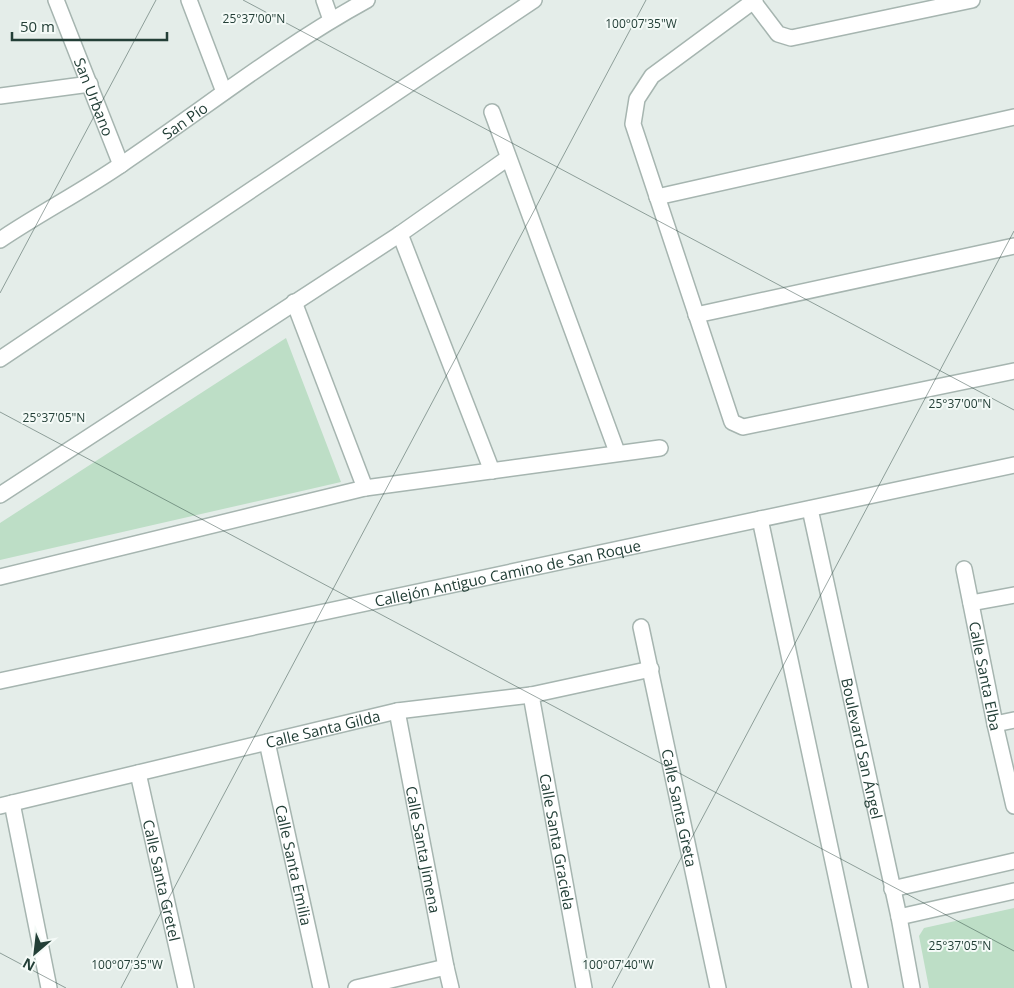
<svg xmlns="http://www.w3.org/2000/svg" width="1014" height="988" font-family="'Open Sans',sans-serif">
<rect width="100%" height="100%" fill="#e4ede9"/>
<path fill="#bddec6" d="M286,338L341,482L0,560V523Z
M1014,908V988H929L919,936L924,928Z"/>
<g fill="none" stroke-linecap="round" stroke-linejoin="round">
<defs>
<g id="minor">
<path id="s1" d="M56,0L121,165"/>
<path d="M189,0L224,92"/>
<path d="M324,0L331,20"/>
<path d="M755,0L652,76L637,99L633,124L732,422L743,427L1014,371"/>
<path d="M753,1L778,34L791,38L972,0"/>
<path d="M0,96L90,84"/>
<path d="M492,112L617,452"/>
<path d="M657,197L1014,117"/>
<path d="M400,234L492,471"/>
<path id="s2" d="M0,240C40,213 83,191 122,164C204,109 281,47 367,0"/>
<path d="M294,302L365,488"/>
<path d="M696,315L1014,246"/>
<path d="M0,359L534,0"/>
<path d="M0,495L400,234L508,158"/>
<path id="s3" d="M810,509L899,917L912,988"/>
<path d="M760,519L860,988"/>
<path id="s4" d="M964,569L995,724L1014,806"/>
<path d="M0,577L365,488L660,448"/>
<path d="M971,603L1014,595"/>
<path id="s5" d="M641,627L718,988"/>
<path id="s6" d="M0,681L1014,465"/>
<path id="s7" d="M531,695L584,988"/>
<path id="s8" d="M397,711L446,967L451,988"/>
<path d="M995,724L1014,720"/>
<path id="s9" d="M267,742L321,988"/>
<path id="s10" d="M138,773L186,988"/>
<path d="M12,803L49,988"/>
<path id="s11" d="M0,806L397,711L531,695L651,669"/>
<path d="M892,889L1014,861"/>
<path d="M899,917L1014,891"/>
<path d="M356,988L446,967"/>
</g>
</defs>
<use href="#minor" stroke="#a6b5b0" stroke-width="18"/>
<use href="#minor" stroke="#fff" stroke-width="15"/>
</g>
<path fill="none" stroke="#233f37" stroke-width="1" stroke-opacity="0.45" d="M243,0L1014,410M0,293L156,0M0,412L1014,951M0,953L66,988M121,988L646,0M612,988L1014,231"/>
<g text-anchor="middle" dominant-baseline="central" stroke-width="4" stroke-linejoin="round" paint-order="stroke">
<g font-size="15" fill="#233f37" stroke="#f4faf7">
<text stroke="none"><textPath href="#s1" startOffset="104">San Urbano</textPath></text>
<text stroke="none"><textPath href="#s2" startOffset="220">San Pío</textPath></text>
<text stroke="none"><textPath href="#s6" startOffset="519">Callejón Antiguo Camino de San Roque</textPath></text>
<text stroke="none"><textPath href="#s4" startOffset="109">Calle Santa Elba</textPath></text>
<text stroke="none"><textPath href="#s11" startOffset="332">Calle Santa Gilda</textPath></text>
<text stroke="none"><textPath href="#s3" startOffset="245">Boulevard San Ángel</textPath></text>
<text stroke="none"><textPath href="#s5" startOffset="185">Calle Santa Greta</textPath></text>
<text stroke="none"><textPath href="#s7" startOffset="149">Calle Santa Graciela</textPath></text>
<text stroke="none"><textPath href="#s8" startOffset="141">Calle Santa Jimena</textPath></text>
<text stroke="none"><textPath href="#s9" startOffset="126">Calle Santa Emilia</textPath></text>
<text stroke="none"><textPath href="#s10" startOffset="110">Calle Santa Gretel</textPath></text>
</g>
</g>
<g font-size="12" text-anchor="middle" fill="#233f37" stroke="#f4faf7" stroke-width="4" stroke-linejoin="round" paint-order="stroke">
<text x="254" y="23">25°37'00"N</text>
<text x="641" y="28">100°07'35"W</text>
<text x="960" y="408">25°37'00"N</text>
<text x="54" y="422">25°37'05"N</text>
<text x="960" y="950">25°37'05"N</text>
<text x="127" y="969">100°07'35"W</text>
<text x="618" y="969">100°07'40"W</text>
</g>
<g transform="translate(35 953) rotate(208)" stroke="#f4faf7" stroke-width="4" paint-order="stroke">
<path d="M0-4L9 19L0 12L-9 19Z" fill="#233f37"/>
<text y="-8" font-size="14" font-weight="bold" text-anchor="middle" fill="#233f37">N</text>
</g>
<path d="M12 32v8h155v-8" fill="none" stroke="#233f37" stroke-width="2.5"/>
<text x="20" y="32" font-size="15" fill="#233f37" stroke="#f4faf7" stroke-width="4" paint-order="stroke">50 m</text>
</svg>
